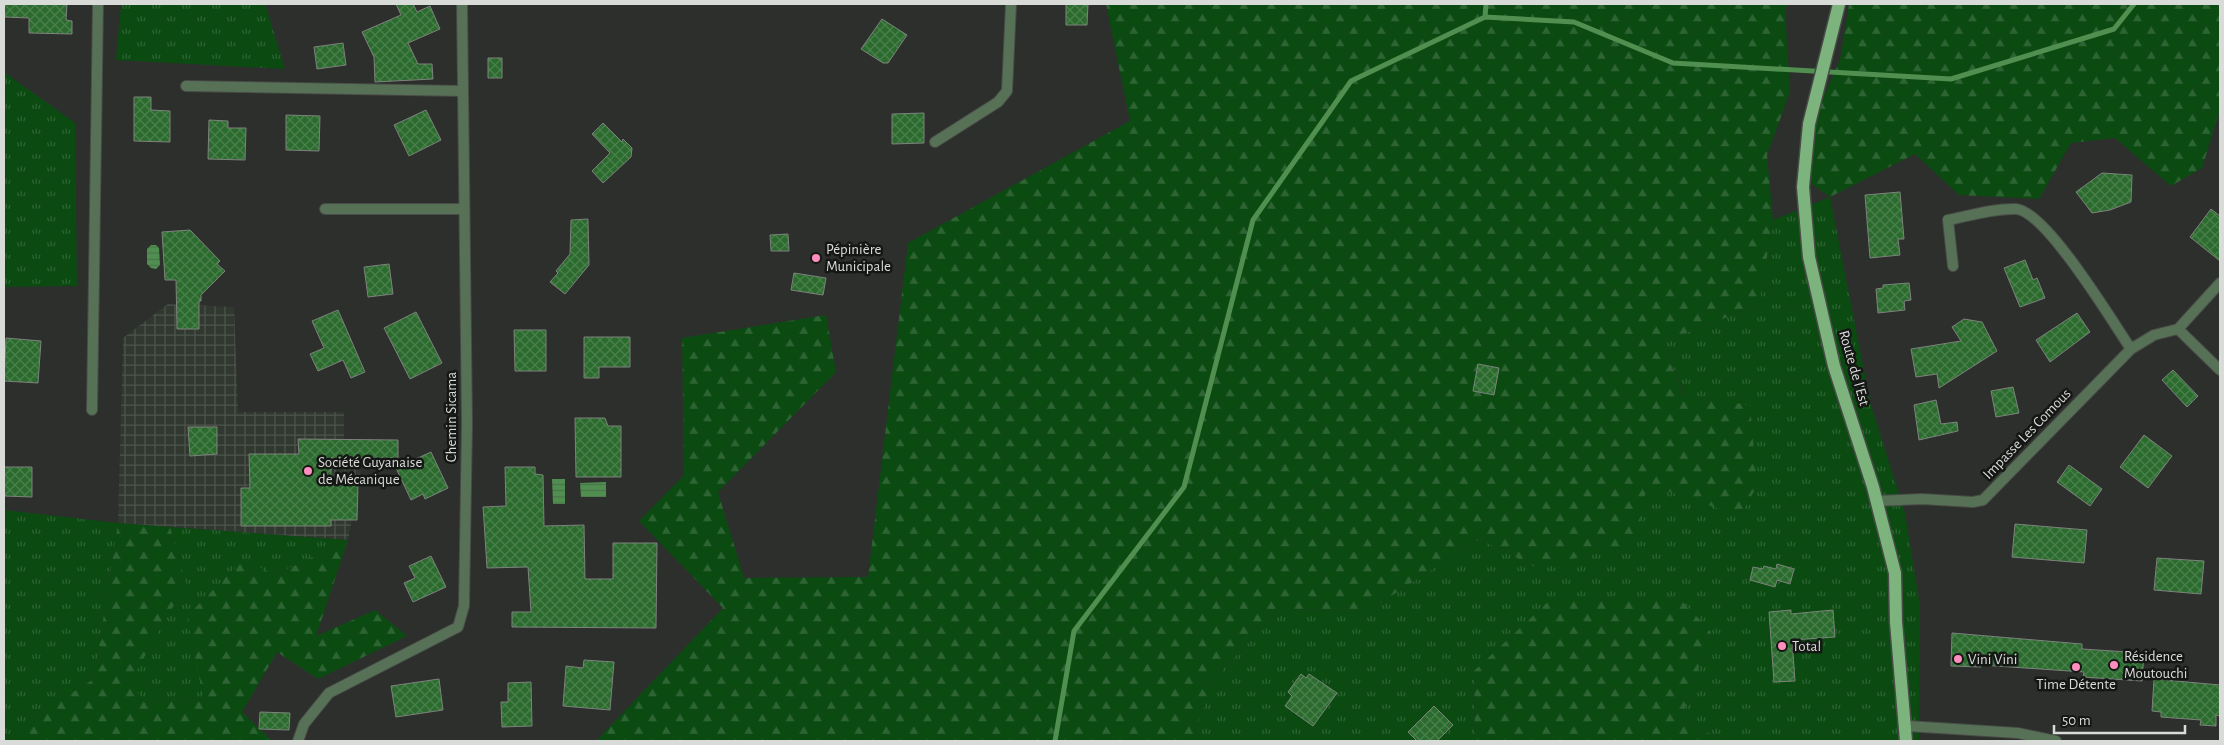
<svg xmlns="http://www.w3.org/2000/svg" width="2224" height="745" font-family="'Alegreya Sans',sans-serif">
<defs>
<pattern id="industrial-grid" width="8" height="8" patternUnits="userSpaceOnUse" patternTransform="scale(1.25)"><rect width="8" height="8" fill="#30382f"/><path d="M0 4h8M4 0v8" fill="none" stroke="#4d544d"/></pattern>
<pattern id="grass-tufts" width="24" height="20" patternUnits="userSpaceOnUse" patternTransform="scale(1.25)"><rect width="24" height="20" fill="#0b4b12"/><path d="M3 7l-1-3M5 7V3M7 7l1-3M15 17l-1-3M17 17v-4M19 17l1-3" fill="none" stroke="#2e6434"/></pattern>
<pattern id="forest-firs" width="22" height="20" patternUnits="userSpaceOnUse" patternTransform="scale(1.25)"><rect width="22" height="20" fill="#0b4b12"/><path d="M5 1l3.5 6h-7zM16 11l3.5 6h-7z" fill="#2e6434"/></pattern>
<pattern id="water-rules" width="6" height="5" patternUnits="userSpaceOnUse" patternTransform="scale(1.25)"><rect width="6" height="5" fill="#508f50"/><path d="M0 2.5h6" fill="none" stroke="#4b744b"/></pattern>
<pattern id="building-cross-hatch" width="8" height="8" patternUnits="userSpaceOnUse" patternTransform="scale(1.25)"><rect width="8" height="8" fill="#2b6b2e"/><path d="M0 0l8 8M0 8l8-8" fill="none" stroke="#49804c"/></pattern>
</defs>
<rect width="100%" height="100%" fill="#2c2f2b"/>
<path fill="url(#industrial-grid)" d="M168,304L234,307L238,412H344V469L361,470L348,540L118,523L123,338Z"/>
<path fill="url(#grass-tufts)" d="M121,4H265L285,69L116,60Z
M4,72L75,123L77,286L4,287Z
M1830,197L1870,402L1905,513L1920,606L1919,741H1726L1681,720L1711,632L1474,671L1475,741H1192L1213,680L1279,610L1368,611L1479,539L1537,568L1646,484L1685,394L1662,342L1759,305L1773,220Z
M4,510L118,523L94,679L16,728L31,741H4Z
M170,527L348,540L275,575L203,697L145,703L129,682L186,584Z"/>
<path fill="url(#forest-firs)" d="M1106,4H1788L1785,9L1790,92L1767,155L1773,220L1759,305L1662,342L1685,396L1750,405L1757,486L1740,516L1647,484L1636,543L1537,568L1479,539L1368,611L1279,610L1213,680L1192,741H596L723,608L639,521L684,475L682,338L826,315L836,372L718,492L744,578L868,577L908,243L1130,121Z
M1849,4H2220V109L2202,168L2171,186L2115,138L2071,143L2039,199L1959,195L1915,154L1830,197L1809,182L1807,152L1818,109L1840,60Z
M118,523L170,527L186,584L130,682L145,703L203,697L187,616L244,559L275,575L348,540L316,636L375,610L407,636L318,679L277,652L242,712L272,741H31L15,728L94,679Z
M1677,596L1711,632L1681,720L1726,741H1475L1474,671L1551,599Z"/>
<path fill="url(#water-rules)" d="M151,245H156L159,248L160,265L156,269L151,268L147,264V249Z
M552,479H565V504H553Z
M606,482V497H581L580,483Z"/>
<g fill="none" stroke-linecap="round" stroke-linejoin="round">
<path stroke="#508f50" stroke-width="5" d="M1485,17L1486,4
M1055,741L1074,631L1184,487L1253,220L1351,81L1485,17L1574,22L1673,63L1951,79L2114,29L2134,4"/>
</g>
<path fill="url(#building-cross-hatch)" stroke="#7e827d" d="M4,4H67L66,20L72,21V34L29,33V18L4,17Z
M396,4H413L417,12L430,6L440,29L408,43L418,64H432L433,79L375,82L374,57L362,32L401,15Z
M1066,4H1088L1087,25H1066Z
M882,19L907,35L888,63H883L861,49Z
M343,43L346,65L317,69L314,47Z
M488,58H502V78H488Z
M134,97H151V110L170,111V142L134,141Z
M426,110L441,140L409,156L394,125Z
M924,113V143L892,144V114Z
M286,115L320,116L319,151L286,150Z
M209,120L228,121V128H246L245,160L208,159Z
M603,123L622,142L623,139L632,148L631,157L603,183L592,171L610,153L592,134Z
M2102,173L2132,175L2131,202L2110,210L2092,213L2076,192Z
M1900,192L1904,239H1898L1900,255L1870,258L1865,195Z
M2211,209L2220,216V261L2190,237Z
M588,219L589,265L565,294L550,282L558,273L556,271L570,254L571,220Z
M190,230L220,261L217,264L225,271L201,295V301H199V329H177L176,280H165L162,232Z
M788,234L789,251H771L770,235Z
M2025,260L2033,280L2037,278L2045,298L2020,307L2004,268Z
M389,264L393,294L368,297L364,267Z
M794,273L826,278L823,295L791,290Z
M1909,283L1911,300L1904,301L1905,310L1878,313L1876,289L1883,288V285Z
M338,310L365,372L351,378L343,360L318,371L310,354L324,348L312,321Z
M416,312L442,363L410,379L384,328Z
M2077,313L2090,332L2050,362L2036,340Z
M1964,319L1982,322L1997,351L1939,388L1937,374L1916,377L1911,349L1961,341L1952,327Z
M514,330H546V371H515Z
M584,337H630V367H599V378H584Z
M6,338L41,341L38,383L4,381Z
M1478,364L1499,368L1494,395L1473,391Z
M2173,370L2198,396L2187,407L2162,380Z
M2013,387L2019,413L1996,417L1991,391Z
M1936,400L1941,424L1957,422L1958,431L1919,440L1914,405Z
M575,418H605L608,426H621V477H576Z
M188,427H217V454L190,456Z
M2144,435L2172,456L2148,488L2120,467Z
M298,439L398,440V458H331V484H358L357,520H331V526H241V488H250L249,454H299Z
M431,452L448,488L425,499L423,494L411,500L396,468Z
M2069,465L2102,489L2090,506L2057,482Z
M4,467H32V497L4,496Z
M505,467H535V474L543,475L544,526L584,525L585,579H613V543H657L656,628L512,627V612H531L528,567L487,568L484,521L483,507L506,506Z
M2015,524L2087,530L2084,563L2012,557Z
M431,556L446,587L413,602L404,583L415,578L409,566Z
M2157,558L2204,561L2201,594L2154,590Z
M1777,564L1794,569L1790,584L1777,580L1775,587L1750,580L1753,567L1763,569L1764,566L1776,569Z
M1791,610V614L1833,610L1835,637L1792,640L1795,681L1774,682L1769,612Z
M1952,633L2082,644V649L2144,653L2142,681L2083,677L2084,672L1981,665V667L1951,666Z
M584,660L614,662L610,710L563,706L566,666L583,668Z
M1301,674L1306,678L1309,674L1337,693L1313,726L1285,706L1292,696L1288,692Z
M439,679L443,710L396,717L391,686Z
M2154,679L2220,685V716L2216,715V726L2200,725L2201,720L2161,717V712L2152,711Z
M531,682L532,726L502,727L501,702H508V683Z
M1434,706L1453,725L1437,741H1417L1408,732Z
M260,712L290,713L289,730L259,729Z"/>
<g fill="none" stroke-linecap="round" stroke-linejoin="round">
<defs>
<path id="minor" d="M186,86L463,91
M935,142L998,102L1007,91L1011,4
M325,209H464
M1953,266L1948,220C1969,216 1994,208 2016,209C2046,211 2112,321 2131,349
M2178,329L2220,370
M92,410L98,4
M1876,501L1922,499L1973,502L1983,500L2131,349L2154,335L2178,329L2220,283
M1907,726L2018,733L2056,741
M298,741L304,724L329,693L458,627L464,606L467,424L462,4"/>
<path id="primary" d="M1839,4L1809,124L1803,187L1809,257L1834,366L1873,487L1895,573L1896,622L1906,741"/>
</defs>
<use href="#minor" stroke="#484b47" stroke-width="12"/>
<use href="#primary" stroke="#484b47" stroke-width="15"/>
<use href="#minor" stroke="#577156" stroke-width="10"/>
<use href="#primary" stroke="#7db47d" stroke-width="12"/>
</g>
<g fill="#fe8ebd" stroke="#151715" stroke-width="2">
<circle cx="816" cy="258" r="5"/>
<circle cx="308" cy="471" r="5"/>
<circle cx="1782" cy="646" r="5"/>
<circle cx="1958" cy="659" r="5"/>
<circle cx="2114" cy="665" r="5"/>
<circle cx="2076" cy="667" r="5"/>
</g>
<g text-anchor="middle" dominant-baseline="central" stroke-width="5" stroke-linejoin="round" paint-order="stroke">
<g font-size="15" fill="#d9dbd9" stroke="#151715" text-anchor="start">
<text x="826" y="249">Pépinière<tspan x="826" dy="17">Municipale</tspan></text>
<text x="318" y="462">Société Guyanaise<tspan x="318" dy="17">de Mécanique</tspan></text>
<text x="1792" y="646">Total</text>
<text x="2124" y="656">Résidence<tspan x="2124" dy="17">Moutouchi</tspan></text>
<text x="1968" y="659">Vini Vini</text>
<text x="2076" y="684" text-anchor="middle">Time Détente</text>
</g>
<g font-size="15" fill="#d9dbd9" stroke="#151715">
<text transform="translate(1854 368) rotate(74)">Route de l'Est</text>
<text transform="translate(451 417) rotate(-90)">Chemin Sicama</text>
<text transform="translate(2027 434) rotate(-46)">Impasse Les Comous</text>
</g>
</g>
<rect width="2224" height="745" fill="none" stroke="#d9dbd9" stroke-width="10"/>
<path d="M2054 725v8h131v-8" fill="none" stroke="#d9dbd9" stroke-width="2.5"/>
<text x="2062" y="725" font-size="15" fill="#d9dbd9" stroke="#151715" stroke-width="4" paint-order="stroke">50 m</text>
</svg>
